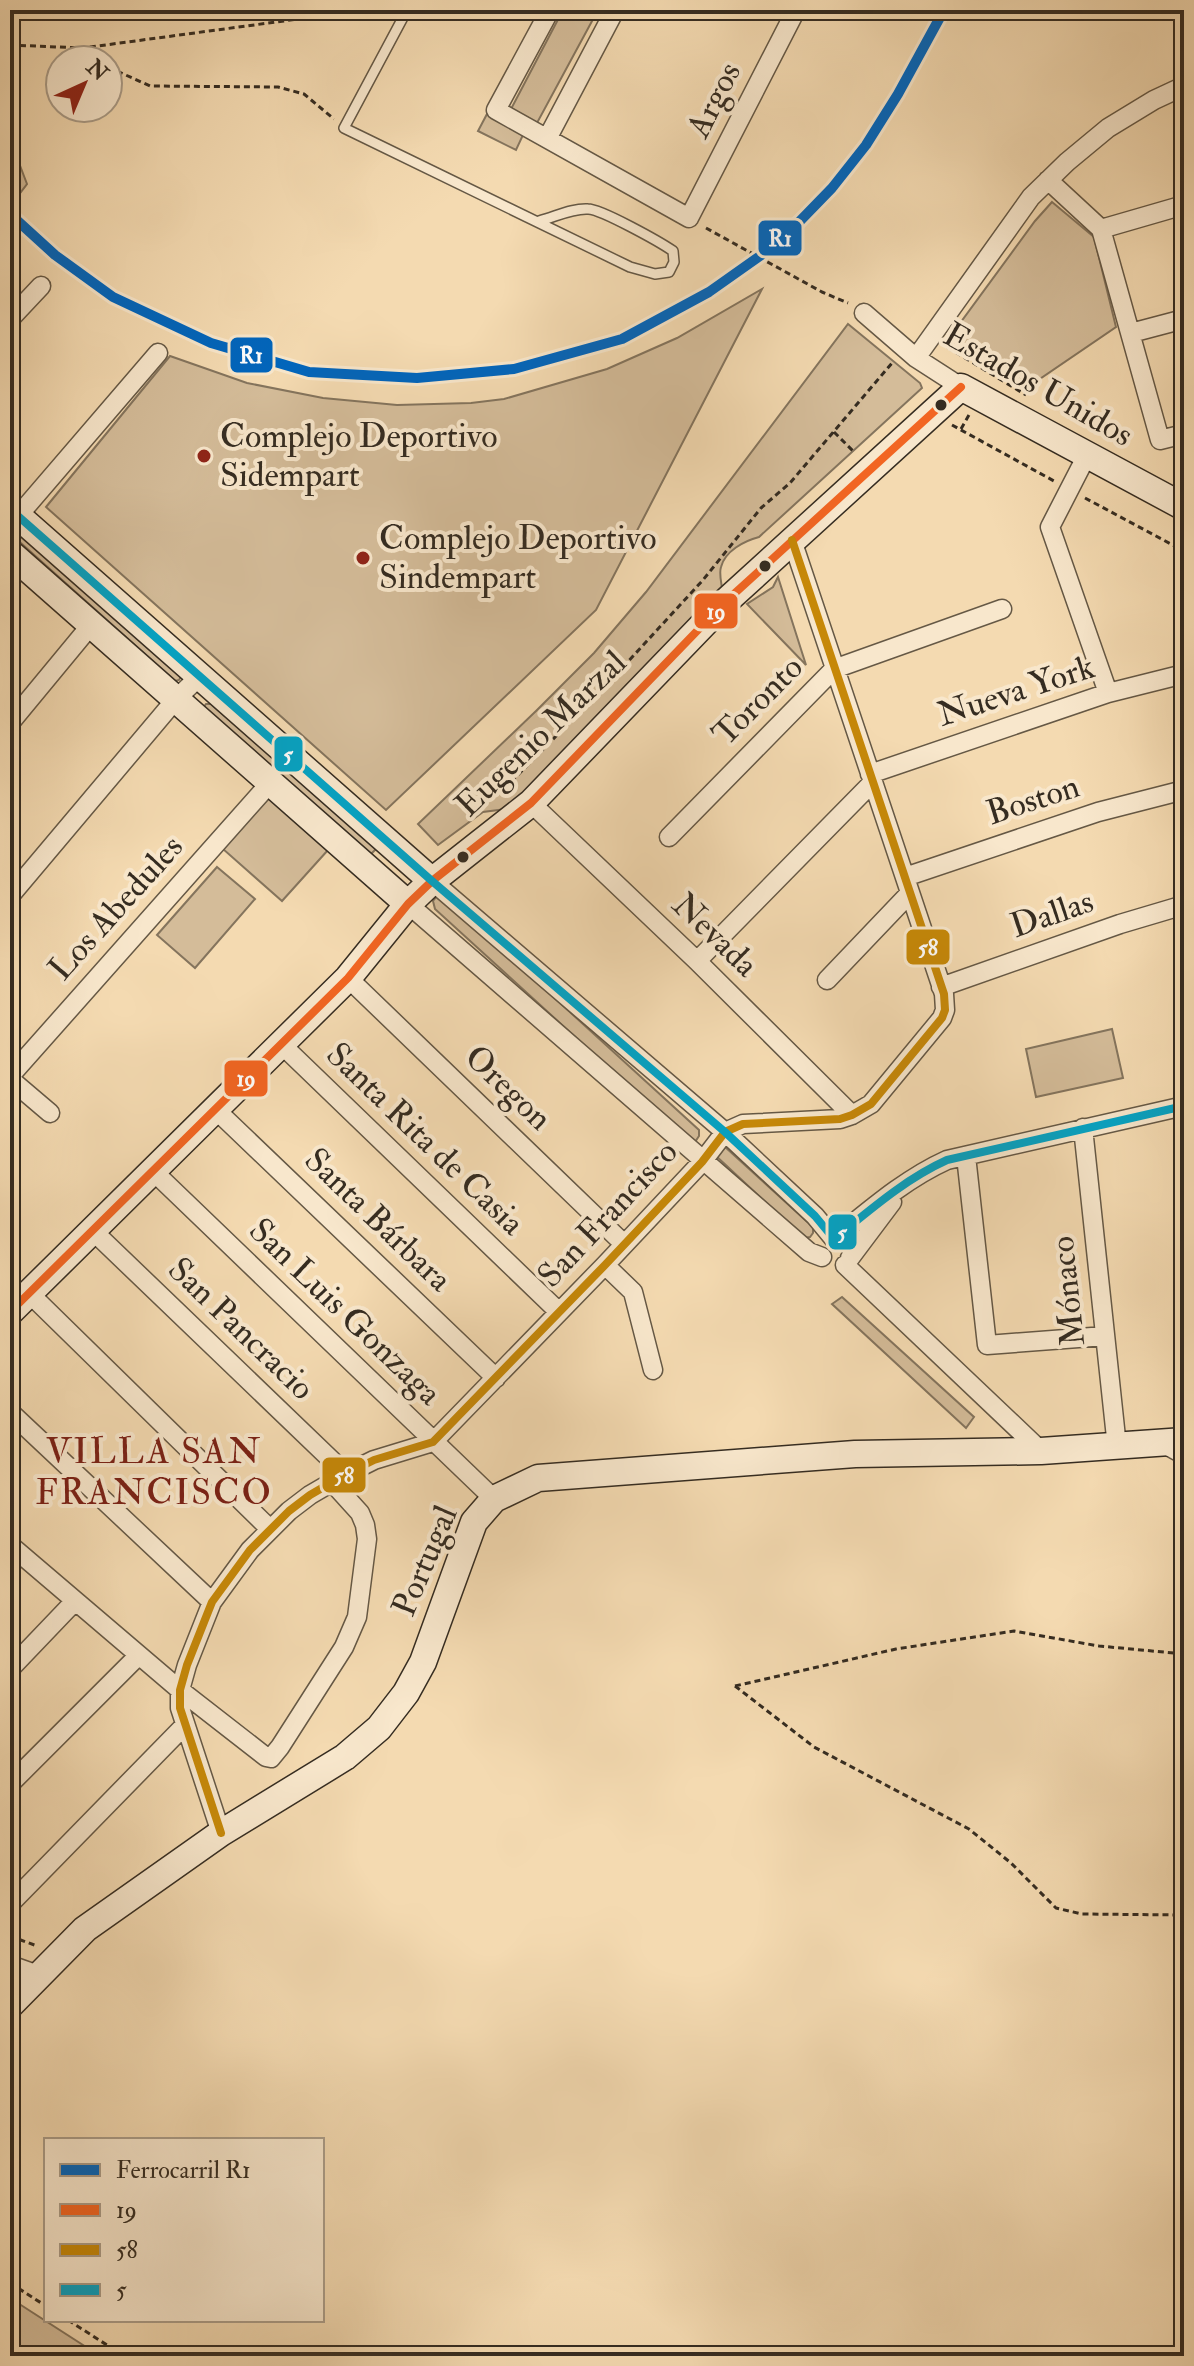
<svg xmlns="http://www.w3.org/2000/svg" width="1194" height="2366" font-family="'IM FELL Double Pica',serif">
<rect width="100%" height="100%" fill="#f4dab1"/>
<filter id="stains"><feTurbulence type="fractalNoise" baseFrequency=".0025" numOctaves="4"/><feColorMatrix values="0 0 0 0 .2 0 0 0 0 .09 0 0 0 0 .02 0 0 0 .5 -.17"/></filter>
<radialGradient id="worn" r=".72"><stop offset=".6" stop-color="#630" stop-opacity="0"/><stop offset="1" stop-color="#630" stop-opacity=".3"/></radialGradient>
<path fill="#d4bc99" stroke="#84745d" stroke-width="2" d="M563,10H598L537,123L511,109Z
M10,107L14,118L16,155L27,184L14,201L10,198Z
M487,114L523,135L516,150L478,131Z
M1052,202L1094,237L1116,327L1025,389L947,341L1035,221Z
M762,289L596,610L386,810L46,507L170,356L247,383L323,398L397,405L471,403L504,399L607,369L677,338Z
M848,324L920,383L922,388L759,537C744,541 725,551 721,567C719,573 721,581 722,588L524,795L506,809L483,812L438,845L418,824L536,711L594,653L646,592Z
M15,528L182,675L179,680L175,681L13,536L12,532Z
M778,577L806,665L747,604L773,587Z
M206,704H211L377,848L368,857L203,708Z
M268,795L328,850L282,901L223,849Z
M217,867L255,899L195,968L157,935Z
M437,896L444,897L699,1130V1136L695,1142L687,1139L435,909L433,901Z
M1112,1029L1123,1078L1036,1097L1026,1049Z
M724,1146L813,1227V1233L810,1237L804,1238L715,1155Z
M842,1297L974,1417L966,1428L832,1304Z
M10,2298L100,2356H10Z"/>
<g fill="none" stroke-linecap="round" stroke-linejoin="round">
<defs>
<path id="service" d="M407,10L344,128L630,267L655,274L669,272L674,262L673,251C660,242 601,209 588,209C572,208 555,217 539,221
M1166,1450L1184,1460"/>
<path id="minor" d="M550,10L496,110L689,218L796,10
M548,137L615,10
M1048,180L1101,229L1160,440L1184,434
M1101,229L1184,205
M864,313L916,358L961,387
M10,319L41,286
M1131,333L1184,319
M916,358L1031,197L1067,162L1108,128L1154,100L1184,86
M1087,455L1050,527L1108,693
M18,516L158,353
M10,723L91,625
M870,774L1108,693L1184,674
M531,803L697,961L852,1115
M669,837L834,669L1002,609
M905,877L1098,812L1184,790
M432,881L725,1132L815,1216L834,1239C870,1210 905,1179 947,1160L1184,1106
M10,896L176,699L200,676
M408,904L809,1252L822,1257
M697,961L873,782
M348,978L624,1244
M827,980L910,893
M941,987L1120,924L1184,905
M281,1044L559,1312
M10,1076L270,783
M10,1079L50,1113
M215,1109L496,1378
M1083,1128L1117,1447
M966,1156L987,1345L1105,1336
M153,1171L494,1499
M92,1230L346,1474
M850,1258L892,1202
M605,1265L633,1292L653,1370
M845,1265L1041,1451
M29,1293L270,1529
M10,1412L212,1602
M10,1545L180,1690L266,1757L271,1758L280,1747L344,1647L357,1617L367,1539L365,1525L360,1513L331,1481
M10,1669L75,1601
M10,1784L139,1655
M221,1833L180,1708V1690L187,1665L212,1602L250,1550L289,1511L310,1495L346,1474L374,1460L433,1442L605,1265L702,1162L725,1132L743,1124L840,1119L852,1115L871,1104L942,1018L945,1010L944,994L792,540
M10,1904L185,1725
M10,1965L38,1975"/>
<path id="secondary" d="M10,509L432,881
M10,553L408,904
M10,1312L348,978L408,904L432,881L531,803L724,603L961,387L1184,507
M10,2005L85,1929L221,1833L345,1757L379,1728L406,1693L423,1662L474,1522L494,1499L538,1478L855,1454L1041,1451L1184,1441"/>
</defs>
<use href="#service" stroke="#655845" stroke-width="12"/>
<use href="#minor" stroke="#655845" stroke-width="21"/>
<use href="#secondary" stroke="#352c21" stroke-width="29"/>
<path stroke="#352c21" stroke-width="3" stroke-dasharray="6 4" stroke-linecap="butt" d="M294,10L295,18
M10,45L83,48L365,10
M83,48L95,60
M108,67L150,86L278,87L304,94L334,119
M706,228L822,292L848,303
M947,347L1026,395
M952,425L1054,481
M961,429L969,415
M834,432L854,452
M1085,498L1184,551
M516,789L510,783L612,679L703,580L761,508L790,483L892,363
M735,1686L814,1747L969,1829L1011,1863L1056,1908L1082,1914L1184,1915
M735,1686L896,1649L1014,1631L1099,1646L1184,1654
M10,1936L37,1946
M10,2283L46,2306
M68,2320L124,2356"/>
<use href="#service" stroke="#f8e7cc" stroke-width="9"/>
<use href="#minor" stroke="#f8e7cc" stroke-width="18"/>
<use href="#secondary" stroke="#f8e7cc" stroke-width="26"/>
<defs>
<path id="bus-1" d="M10,1312L348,978L408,904L432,881L531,803L724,603L961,387"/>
<path id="bus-2" d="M221,1833L180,1708V1690L187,1665L212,1602L250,1550L289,1511L310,1495L346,1474L374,1460L433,1442L605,1265L702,1162L725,1132L743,1124L840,1119L852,1115L871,1104L942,1018L945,1010L944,994L792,540"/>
<path id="bus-3" d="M10,509L432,881L725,1132L815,1216L834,1239C870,1210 905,1179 947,1160L1184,1106"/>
</defs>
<use href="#bus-1" stroke="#f8e7cc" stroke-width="14"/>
<use href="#bus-2" stroke="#f8e7cc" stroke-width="14"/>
<use href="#bus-3" stroke="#f8e7cc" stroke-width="14"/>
<use href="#bus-1" stroke="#f26522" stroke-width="8"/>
<use href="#bus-2" stroke="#c68808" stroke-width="8"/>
<use href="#bus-3" stroke="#03a3c5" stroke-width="8"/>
<defs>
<path id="rail-1" d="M10,214L55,255L113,297L211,343L309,372L417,378L514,369L622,339L709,292L760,256L799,222L832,188L866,145L898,94L944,10"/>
</defs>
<use href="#rail-1" stroke="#f8e7cc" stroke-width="16"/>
<use href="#rail-1" stroke="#0065bd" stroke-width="10"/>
</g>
<g fill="#352c21" stroke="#f8e7cc" stroke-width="3">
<circle cx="941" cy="405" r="7"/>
<circle cx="765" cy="566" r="7"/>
<circle cx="463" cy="857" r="7"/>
</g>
<g fill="#8f2418" stroke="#f8e7cc" stroke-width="3">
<circle cx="204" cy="456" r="8"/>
<circle cx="363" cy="558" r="8"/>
</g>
<g text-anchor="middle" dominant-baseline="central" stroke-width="8" stroke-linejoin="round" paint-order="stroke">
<g font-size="34" fill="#352c21" stroke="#f8e7cc">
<text transform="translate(714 100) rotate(-63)">Argos</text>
<text transform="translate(1038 385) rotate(30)">Estados Unidos</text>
<text transform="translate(1016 691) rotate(-18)">Nueva York</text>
<text transform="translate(758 701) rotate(-45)">Toronto</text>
<text transform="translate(541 734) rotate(-44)">Eugenio Marzal</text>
<text transform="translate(1033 800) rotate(-18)">Boston</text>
<text transform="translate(116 908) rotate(-48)">Los Abedules</text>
<text transform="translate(1052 914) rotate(-19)">Dallas</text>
<text transform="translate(715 935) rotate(44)">Nevada</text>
<text transform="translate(508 1088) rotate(44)">Oregon</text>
<text transform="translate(425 1139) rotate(44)">Santa Rita de Casia</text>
<text transform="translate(608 1214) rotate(-47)">San Francisco</text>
<text transform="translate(378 1220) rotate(44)">Santa Bárbara</text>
<text transform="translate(1068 1291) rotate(-96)">Mónaco</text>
<text transform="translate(345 1312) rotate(44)">San Luis Gonzaga</text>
<text transform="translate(241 1329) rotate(44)">San Pancracio</text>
<text transform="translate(425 1561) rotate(-67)">Portugal</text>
</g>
<g font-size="34" fill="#352c21" stroke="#f8e7cc" text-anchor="start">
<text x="220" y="436">Complejo Deportivo<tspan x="220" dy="39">Sidempart</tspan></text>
<text x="379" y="538">Complejo Deportivo<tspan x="379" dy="39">Sindempart</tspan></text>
</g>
<g font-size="36" letter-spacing="2" fill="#7a1f14" stroke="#f8e7cc">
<text x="154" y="1451">VILLA SAN<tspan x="154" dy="41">FRANCISCO</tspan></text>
</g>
</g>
<g stroke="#f8e7cc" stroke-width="3">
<rect x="757" y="219" width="46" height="38" rx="8" fill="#0065bd"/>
<rect x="229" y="336" width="45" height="38" rx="8" fill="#0065bd"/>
<rect x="693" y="592" width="46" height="38" rx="8" fill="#f26522"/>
<rect x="273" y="735" width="31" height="38" rx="8" fill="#03a3c5"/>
<rect x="905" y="928" width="46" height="38" rx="8" fill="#c68808"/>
<rect x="223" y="1059" width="46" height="39" rx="8" fill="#f26522"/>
<rect x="827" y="1213" width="31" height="38" rx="8" fill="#03a3c5"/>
<rect x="321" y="1456" width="46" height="38" rx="8" fill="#c68808"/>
</g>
<g font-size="22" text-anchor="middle" font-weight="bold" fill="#fff">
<text x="780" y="246">R1</text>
<text x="251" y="363">R1</text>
<text x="716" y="619">19</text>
<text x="288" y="762">5</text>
<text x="928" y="955">58</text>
<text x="246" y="1086">19</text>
<text x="842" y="1240">5</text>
<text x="344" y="1483">58</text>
</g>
<rect width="1194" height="2366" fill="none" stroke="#f4dab1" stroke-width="40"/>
<rect x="12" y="12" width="1170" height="2342" fill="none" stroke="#352c21" stroke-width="4"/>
<rect x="20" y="20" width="1154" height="2326" fill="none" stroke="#352c21" stroke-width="2"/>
<rect x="44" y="2138" width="280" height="184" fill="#f8e7cc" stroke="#aa9c88" stroke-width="2"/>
<rect x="60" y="2164" width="40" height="12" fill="#0065bd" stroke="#aa9c88" stroke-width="2"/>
<text x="116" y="2178" font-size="24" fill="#352c21">Ferrocarril R1</text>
<rect x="60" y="2204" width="40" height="12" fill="#f26522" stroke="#aa9c88" stroke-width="2"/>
<text x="116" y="2218" font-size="24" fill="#352c21">19</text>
<rect x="60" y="2244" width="40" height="12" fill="#c68808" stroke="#aa9c88" stroke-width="2"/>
<text x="116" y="2258" font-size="24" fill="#352c21">58</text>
<rect x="60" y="2284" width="40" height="12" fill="#03a3c5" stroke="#aa9c88" stroke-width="2"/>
<text x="116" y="2298" font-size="24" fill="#352c21">5</text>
<g transform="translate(84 84) rotate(44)"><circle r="38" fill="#f8e7cc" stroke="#aa9c88" stroke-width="2"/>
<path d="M0-6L14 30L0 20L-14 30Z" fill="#8f2418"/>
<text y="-12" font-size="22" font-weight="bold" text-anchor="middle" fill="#352c21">N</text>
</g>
<rect width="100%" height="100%" filter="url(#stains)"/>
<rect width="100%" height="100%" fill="url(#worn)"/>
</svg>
